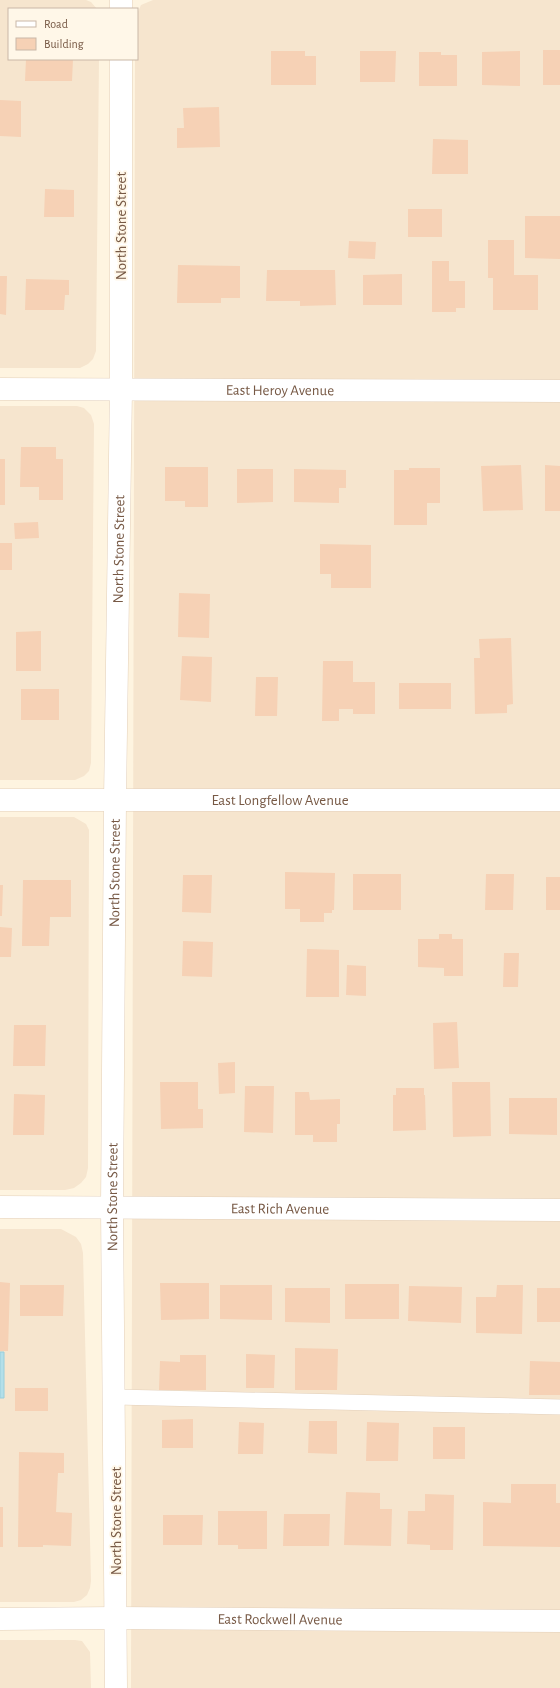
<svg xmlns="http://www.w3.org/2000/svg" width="560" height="1688" font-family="'Alegreya Sans',sans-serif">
<rect width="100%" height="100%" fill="#fef4e0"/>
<path fill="#f6e5ce" d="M0,0H86L91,2L97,9H9V59H99L96,351L93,359L88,364L80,368H0Z
M153,0H560V1688H131L135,59H137V14L141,5Z
M0,406H77L84,408L91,415L94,424L91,763L89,771L84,776L75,780H0Z
M0,817H74L86,824L89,830L88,1168L86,1177L81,1183L74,1188L65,1190H0Z
M0,1229H61L76,1237L81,1244L83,1253L91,1581L90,1588L87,1595L81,1600L74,1602H0Z
M0,1640H75L82,1641L90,1652L91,1688H0Z"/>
<path fill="#b3dfe9" stroke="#98cedb" d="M0,1352H4V1398H0Z"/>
<path fill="#f6d1b5" d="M543,50H560V85H543Z
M271,51H305V56H316V85H271Z
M360,51H396L395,82H360Z
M520,51V86L482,85V52Z
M419,52H441V55H457V86H419Z
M26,59H73L72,81H25Z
M0,100L21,101V137L0,136Z
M219,107L220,147L177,148V128H184L183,108Z
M433,139L468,140V174H432Z
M45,189L74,190V217H44Z
M408,209H442V237H408Z
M525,216H560V259L525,258Z
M488,240H514V275H538V310H493V278H488Z
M349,241L376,242L375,259L348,258Z
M432,261H449V281H465V308H456V312H432Z
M178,265L240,266V298H221V303H177Z
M267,270H335L336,305L300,306V301H266Z
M402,274V305H363V275Z
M0,276H7L6,315L0,314Z
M26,279L69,280V295H65L64,310H25Z
M21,447H56V459H63V500H39V487H20Z
M0,459H5V505H0Z
M521,465L523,510L483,511L481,466Z
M545,465L560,466V511H545Z
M165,467H208V507H185V501H165Z
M409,468H440V503H427V525H394V470H409Z
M237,469H273V502L237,503Z
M294,469L346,470V488H339V503L294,502Z
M38,522L39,538L15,539L14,523Z
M0,543H12V570H0Z
M320,544L371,545V588H331V574H320Z
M179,593L210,594L209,638L178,637Z
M41,631V671H16V632Z
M511,638L513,704L507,705V713L475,714L474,658H480L479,639Z
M182,656L212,657L211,702L180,700Z
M323,661H353V682H375V714H353V709H339V721H322Z
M256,677H278L277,716H255Z
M399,683H451V709H399Z
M21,689H59V720H21Z
M285,872L335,873L334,910H332V913H324V922H300V909H285Z
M353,874H401V910H353Z
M486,874H514L513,910H485Z
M183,875H212L211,913L182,912Z
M546,877H560V910H546Z
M23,880H71V917H50L49,946H22Z
M0,885H3L2,916H0Z
M0,927L12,928L11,957H0Z
M439,934H452V939H463V976H444V968L418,967V939H439Z
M183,941L213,942L212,977L182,976Z
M307,949L339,950V997H306Z
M504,953H519L518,987H503Z
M347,965L366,966V996L346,995Z
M457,1022L459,1068L434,1069L433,1023Z
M14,1025H46L45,1066H13Z
M235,1062V1093L219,1094L218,1063Z
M160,1082H198V1109H203V1128L161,1129Z
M452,1082H490L491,1136L453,1137Z
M245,1086H274L273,1133L244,1132Z
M396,1088H424V1095H425L426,1130L393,1131V1095H396Z
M295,1092H309L310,1100L340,1099V1124H337V1142H313V1135H295Z
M14,1094L45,1095L44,1135H13Z
M509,1098H557V1135L509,1134Z
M0,1282L10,1283L8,1351H0Z
M160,1283H209V1319L161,1320Z
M345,1284H399V1319H345Z
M20,1285H64L63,1316H20Z
M220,1285H272V1320L220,1319Z
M497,1285H523L522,1334L476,1333V1297H496Z
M409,1286L462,1287L461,1323L408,1321Z
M285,1288H330V1323L285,1322Z
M537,1288H560V1322H537Z
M295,1348L338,1349L337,1390H295Z
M246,1354L275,1355L274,1388H246Z
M180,1355H206V1390H159L160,1361L180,1362Z
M530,1361L560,1362V1395H529Z
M15,1388H48V1411H15Z
M193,1419V1448H162V1420Z
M309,1421H337V1454L308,1453Z
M239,1422L264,1423L263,1454H238Z
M367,1422L399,1423L398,1461H366Z
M433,1427H465V1459H433Z
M19,1452L64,1453V1473H58L56,1512L72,1513L71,1546L43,1545V1547H18Z
M511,1484H556V1503H560V1547L483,1546V1502L511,1503Z
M346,1492L380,1493V1509H392L391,1546L344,1545Z
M425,1494L454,1495L453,1550H430V1545L407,1544L408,1511H425Z
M0,1507H3V1547H0Z
M218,1511H267V1549H238V1545H218Z
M284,1514H330L329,1546H283Z
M163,1515H203L202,1545H163Z"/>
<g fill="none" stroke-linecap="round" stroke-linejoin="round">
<defs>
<path id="service" d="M115,1397L560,1407"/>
<g id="minor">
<path d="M121,9V0"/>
<path id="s1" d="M0,389L560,391"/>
<path id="s2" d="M0,800H560"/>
<path id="s3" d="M0,1207L560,1210"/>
<path id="s4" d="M0,1619L116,1618L560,1621"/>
<path id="s5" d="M116,1688L112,1207L115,800L121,389V59"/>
</g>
</defs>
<use href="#service" stroke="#e3d0bb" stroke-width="16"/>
<use href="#minor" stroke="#e3d0bb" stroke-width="23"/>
<use href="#service" stroke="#fff" stroke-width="15"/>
<use href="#minor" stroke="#fff" stroke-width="22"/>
</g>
<g text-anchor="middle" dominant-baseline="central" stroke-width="3.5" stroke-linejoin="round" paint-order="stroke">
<g font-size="15" fill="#775945" stroke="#fff7e8">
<text transform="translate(121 226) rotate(-90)">North Stone Street</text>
<text stroke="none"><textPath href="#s1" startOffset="280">East Heroy Avenue</textPath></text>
<text stroke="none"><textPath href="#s5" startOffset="1139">North Stone Street</textPath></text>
<text stroke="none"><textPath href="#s2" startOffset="280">East Longfellow Avenue</textPath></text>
<text stroke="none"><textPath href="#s5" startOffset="815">North Stone Street</textPath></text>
<text stroke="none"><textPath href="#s5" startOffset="491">North Stone Street</textPath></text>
<text stroke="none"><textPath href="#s3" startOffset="280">East Rich Avenue</textPath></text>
<text transform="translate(116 1521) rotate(-90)">North Stone Street</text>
<text stroke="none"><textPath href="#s4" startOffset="280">East Rockwell Avenue</textPath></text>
</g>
</g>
<rect x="8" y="8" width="130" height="52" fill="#fff7e8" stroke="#c9b8a7"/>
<rect x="16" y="21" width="20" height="6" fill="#ffffff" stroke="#c9b8a7"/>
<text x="44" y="28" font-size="12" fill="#775945">Road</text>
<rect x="16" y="38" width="20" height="12" fill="#f6d1b5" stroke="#c9b8a7"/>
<text x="44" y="48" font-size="12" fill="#775945">Building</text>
</svg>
